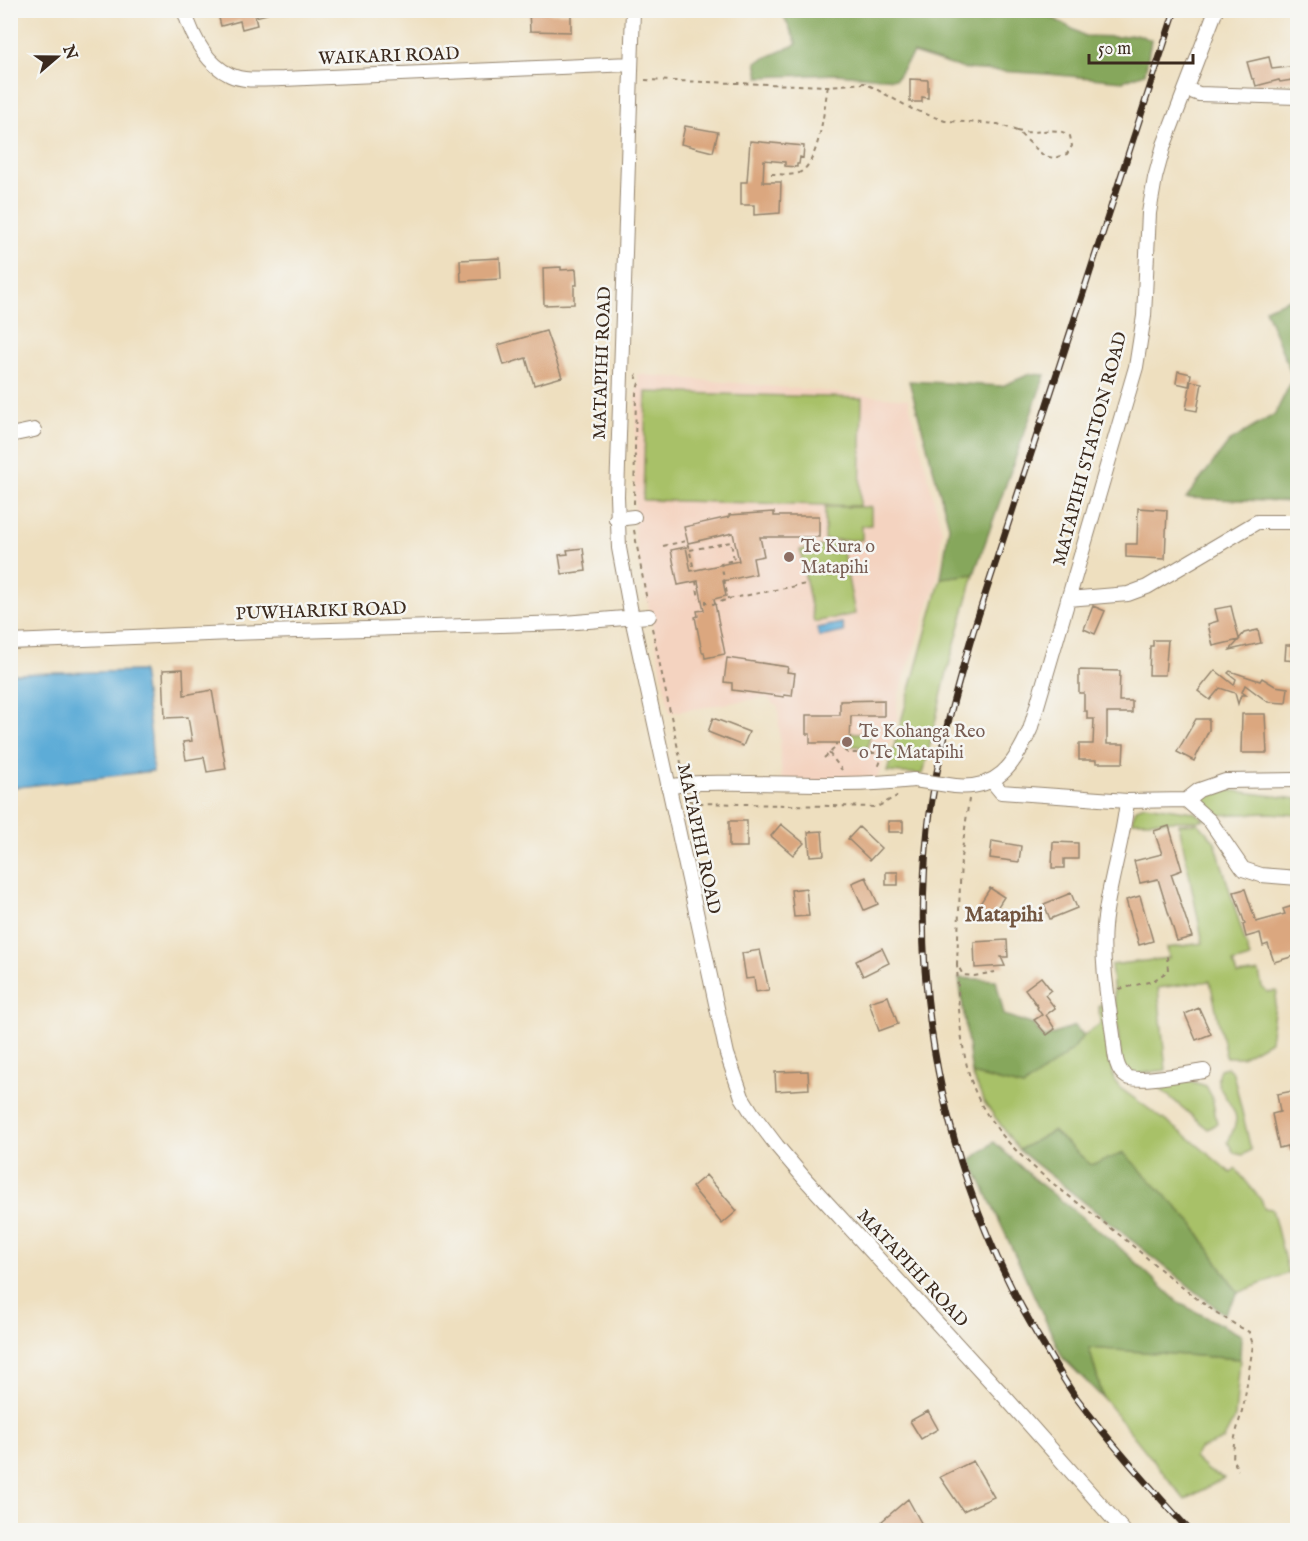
<svg xmlns="http://www.w3.org/2000/svg" width="1308" height="1541" font-family="'IM FELL English',serif">
<rect width="100%" height="100%" fill="#f6f6f2"/>
<filter id="ink" filterUnits="userSpaceOnUse"><feTurbulence type="fractalNoise" baseFrequency=".0167" numOctaves="2"/><feDisplacementMap in="SourceGraphic" scale="12" xChannelSelector="R" yChannelSelector="G"/><feConvolveMatrix kernelMatrix="1 2 1 2 8 2 1 2 1" color-interpolation-filters="sRGB"/></filter>
<filter id="wash" filterUnits="userSpaceOnUse"><feTurbulence type="fractalNoise" baseFrequency=".008" numOctaves="4" result="noise"/><feDisplacementMap in="SourceGraphic" scale="24" xChannelSelector="R" yChannelSelector="G"/><feGaussianBlur stdDeviation="1.35" result="paint"/><feColorMatrix in="noise" values="0 0 0 0 0 0 0 0 0 0 0 0 0 0 0 0 0 1.4 0 .05"/><feComposite in="paint" operator="in"/></filter>
<g filter="url(#wash)">
<rect width="100%" height="100%" fill="#eedfbf"/>
<path fill="#f4d3c0" d="M636,374L908,399L942,530L938,578L897,700V719L879,774L873,784H782L778,707L766,697L670,713L634,535L636,393L639,383Z"/>
<path fill="#a8c167" stroke="#727642" stroke-width="1.5" d="M646,392L862,398L860,506L643,500Z
M825,507H871V525L862,526V540H825Z
M841,542L855,614L814,622L800,550Z
M974,574L946,676L923,774L887,772L941,578Z
M847,733H870L868,748L847,745Z
M1220,789L1297,799V815L1269,813L1214,815L1199,801L1200,794Z
M1145,805L1193,812L1205,819L1198,821H1132C1134,811 1136,807 1145,805Z
M1198,823L1215,842L1250,958L1233,963L1237,975L1259,972L1262,987L1267,992L1277,991L1270,1041L1242,1057H1226L1210,981L1158,988L1166,1070L1135,1074L1127,1070L1121,1061L1111,965L1169,958L1167,948L1203,943L1179,824Z
M1104,1004L1114,1080L1120,1088L1188,1137L1231,1173L1236,1169L1262,1201L1264,1208L1272,1209L1288,1273L1238,1293L1192,1223L1091,1165L1053,1131L1019,1150L984,1102L972,1074L1023,1087L1071,1051L1084,1035L1100,1024L1099,1005Z
M1227,1067L1233,1073L1251,1150L1243,1155L1234,1153L1228,1142C1231,1135 1236,1126 1236,1118C1234,1101 1210,1087 1220,1069Z
M1180,1078L1206,1086L1212,1097L1217,1124L1208,1129L1152,1082Z
M1089,1348L1240,1359L1235,1417L1223,1440L1199,1449L1194,1458L1208,1471L1224,1478L1185,1500L1103,1398Z"/>
<path fill="#86a75c" stroke="#60683d" stroke-width="1.5" d="M778,11H1040L1085,36L1118,37L1137,34L1151,40L1145,73L1123,81L1047,74L964,69L913,53L896,79L836,74L759,77L756,62L797,44L784,17Z
M1297,296V502L1186,498L1229,442L1275,414L1293,378L1265,309Z
M1030,374L1045,375L974,574L941,578L949,526L909,381L1002,386Z
M959,978L996,980L1004,1015L1034,1025L1044,1038L1074,1026L1084,1035L1071,1051L1023,1087L972,1074Z
M1053,1131L1091,1165L1124,1153L1192,1223L1238,1293L1224,1314L1019,1150Z
M994,1142L1033,1178L1118,1246L1179,1303L1241,1335L1240,1359L1089,1348L1103,1398L1063,1358L971,1160Z"/>
<path fill="#5dacd7" stroke="#4c6b7a" stroke-width="1.5" d="M842,623L844,632L819,637L817,628Z
M142,671L151,737L153,771L11,788V674Z"/>
<g id="blocks">
<path fill="#dba77f" d="M217,10H266L267,14L255,17L257,25L242,29L240,21L221,26Z
M529,10H548V13H571V32L530,31Z
M1269,57L1272,69L1298,66V79L1280,82L1279,80L1256,86L1254,79H1252L1247,62Z
M910,79L928,80V98L922,97V102H910Z
M685,126L718,132L713,152L681,144Z
M750,141L804,146L803,158L800,157L799,164H797V167L785,166V162L764,160L763,182H781L780,213L754,215V205H741V182H747Z
M500,258L501,279L461,281L460,260Z
M561,267V270L576,269L577,285H574V304L544,305L543,268Z
M546,331L562,377L534,385L526,358L504,365L498,345Z
M1178,371L1191,374L1189,386L1176,383Z
M1191,381L1202,383L1197,411L1186,409Z
M1138,508L1167,510L1165,559L1126,557V544H1137Z
M774,512V516H819V537H760L764,556L753,558L756,574L723,581L726,596L714,599L725,654L705,658L704,652H702L695,617L698,616L697,611L704,610L698,581L678,585L671,550L686,547L691,571L739,561L733,533L688,543L684,527L729,517V515Z
M583,548L586,571L562,574L559,555L568,554L567,550Z
M1093,606L1105,611L1095,634L1084,629Z
M1231,606L1239,639L1244,633L1258,630L1261,643L1230,650L1239,640L1213,646L1208,624L1218,621L1215,609Z
M1153,640H1168L1165,675H1149L1150,646H1153Z
M1286,645H1298V661L1285,660Z
M727,658L788,667L787,672L795,673L792,696L784,695V697L732,690V683L724,682Z
M183,669L184,695L212,690L226,769L207,772L204,757L186,760L183,742L192,741L188,717L165,718L163,670Z
M1079,670L1120,671L1119,701H1132V713H1107V744H1124L1123,763H1096V760H1079V744H1093L1094,719H1087V711H1084V693H1079Z
M1215,670L1234,685L1236,679L1228,673L1230,671L1260,681L1262,678L1275,686L1288,688L1286,703L1268,702L1245,685L1242,692L1246,695H1241L1238,704L1235,693L1220,688L1210,700L1198,691Z
M884,700V716H851L850,743H810V734H806V715H840V701Z
M1242,714H1265L1267,753H1241Z
M713,718L749,732L743,746L708,732Z
M1196,719H1209V730L1194,761L1177,752Z
M729,821H747V847H729Z
M888,821H903V832H888Z
M781,824L804,843L793,855L771,836Z
M1169,826L1182,870L1171,874L1192,937L1177,941L1158,879L1140,883L1134,861L1162,854L1154,831Z
M859,827L881,848L870,860L848,839Z
M822,831L824,855L810,856L808,832Z
M992,841L1021,846L1019,862L990,858Z
M1053,842L1078,843V859H1064V868H1052Z
M886,872H898V885H886Z
M866,877L878,904L864,910L852,883Z
M806,888L809,916L794,917L791,890Z
M990,888L1004,897L990,919L976,910Z
M1245,889L1256,922L1285,914L1283,909L1293,906L1295,911L1298,910V955L1274,962L1268,944L1263,946L1260,933L1246,937L1243,925L1245,924L1234,892Z
M1071,893L1077,908L1050,919L1044,904Z
M1140,896L1153,941L1139,945L1126,900Z
M1007,940L1008,957H1001L1005,966L975,968L974,942Z
M882,948L889,963L863,976L856,961Z
M760,950L769,990L756,992L754,978L746,979L742,953Z
M1041,977L1051,990L1045,995L1055,1008L1046,1015L1055,1029L1047,1035L1034,1020L1042,1015L1037,1008L1038,1007L1025,989Z
M888,996L898,1024L879,1031L869,1002Z
M1199,1008L1211,1034L1196,1040L1185,1014Z
M808,1071L809,1089L776,1091L775,1072Z
M1298,1090V1149L1288,1151L1287,1146L1279,1148L1272,1114L1280,1112L1277,1094Z
M706,1175L737,1211L722,1224L692,1187Z
M928,1411L938,1429L921,1439L910,1421Z
M973,1461L994,1497L963,1511L940,1477Z
M908,1499L925,1530H890L882,1521Z"/>
</g>
</g>
<g filter="url(#ink)">
<use href="#blocks" fill-opacity="0" stroke="#94846e" stroke-width="1.5"/>
<g fill="none" stroke-linecap="round" stroke-linejoin="round">
<defs>
<path id="minor" d="M184,10C192,36 205,63 230,75C245,82 267,79 283,79L631,64
M633,10L617,496L619,548L632,618L727,1054L742,1097L752,1113L777,1146L805,1179L1005,1397L1123,1530
M1186,89L1199,94L1298,97
M10,435L34,430
M616,519L634,517
M1068,599L1128,594L1147,587L1257,522H1298
M10,642L232,633L564,623L649,616
M992,781L1001,792L1127,801L1186,800L1199,790L1225,781L1295,780
M955,786C997,790 1014,766 1030,730L1136,367L1144,316L1149,213L1155,178L1164,145L1216,10
M668,787C695,781 723,783 751,783C805,784 859,786 914,780
M1186,800L1210,821L1243,869L1261,875L1298,878
M1127,801C1123,843 1108,884 1104,926C1101,962 1108,1000 1113,1035C1115,1049 1114,1070 1127,1077C1138,1083 1189,1073 1204,1071"/>
</defs>
<use href="#minor" stroke="#94846e" stroke-width="16"/>
<path stroke="#94846e" stroke-width="2" stroke-dasharray="4.5 4.5" stroke-linecap="butt" d="M645,80L828,86L865,83L912,109L945,121L998,124L1017,131L1044,156L1054,158L1067,154L1072,146L1070,136C1054,124 1036,136 1017,131
M771,174C780,174 792,176 799,173C820,163 824,107 828,86
M634,504L636,393L639,383L635,373
M634,530L647,601
M663,546L686,541L689,548L694,570
M690,550L731,542L734,560L721,563L728,599
M696,581L699,599
M706,600V603L715,604L728,599L806,584
M652,628L683,772
M841,743L842,749L848,753H880L881,760L878,768
M829,753L842,770
M824,758L836,747V743
M688,798L690,801L689,809
M969,799L961,858L957,964L963,975L974,976L995,972
M690,801L698,803L877,807L897,796
M957,964C959,1011 959,1069 985,1111C1015,1160 1066,1193 1111,1228C1156,1264 1197,1305 1249,1332L1253,1345L1244,1403L1234,1441L1233,1460L1238,1470
M1119,989L1153,981L1168,971L1167,955"/>
<use href="#minor" stroke="#fff" stroke-width="14"/>
<defs>
<path id="rail" d="M1175,10L973,632C954,697 936,761 928,828C909,1004 948,1181 1036,1333C1049,1354 1061,1376 1075,1396C1110,1443 1150,1487 1189,1530"/>
</defs>
<use href="#rail" stroke="#3b2a1e" stroke-width="7"/>
<use href="#rail" stroke="#f6f6f2" stroke-width="4.5" stroke-dasharray="14" stroke-linecap="butt"/>
<defs>
<path id="minor-bridge" d="M914,780L955,786"/>
</defs>
<use href="#minor-bridge" stroke="#94846e" stroke-width="16" stroke-linecap="butt"/>
<use href="#minor-bridge" stroke="#fff" stroke-width="14"/>
</g>
</g>
<g fill="#8d6e63" stroke="#f6f6f2" stroke-width="2">
<circle cx="789" cy="557" r="6"/>
<circle cx="847" cy="742" r="6"/>
</g>
<g text-anchor="middle" dominant-baseline="central" stroke-width="5" stroke-linejoin="round" paint-order="stroke">
<g font-size="18" fill="#3b2a1e" stroke="#f6f6f2">
<text transform="translate(389 57) rotate(-2)">WAIKARI ROAD</text>
<text transform="translate(603 363) rotate(-88)">MATAPIHI ROAD</text>
<text transform="translate(1091 449) rotate(-75)">MATAPIHI STATION ROAD</text>
<text transform="translate(321 612) rotate(-2)">PUWHARIKI ROAD</text>
<text transform="translate(698 839) rotate(78)">MATAPIHI ROAD</text>
<text transform="translate(912 1269) rotate(47)">MATAPIHI ROAD</text>
</g>
<g font-size="18" fill="#785e54" stroke="#f6f6f2" text-anchor="start">
<text x="801" y="547">Te Kura o<tspan x="801" dy="21">Matapihi</tspan></text>
<text x="859" y="732">Te Kohanga Reo<tspan x="859" dy="21">o Te Matapihi</tspan></text>
</g>
<g font-size="21" font-weight="bold" fill="#735640" stroke="#f6f6f2">
<text x="1004" y="915">Matapihi</text>
</g>
</g>
<rect width="1308" height="1541" fill="none" stroke="#f6f6f2" stroke-width="36"/>
<g transform="translate(57 57) rotate(70)" stroke="#f6f6f2" stroke-width="4.5" paint-order="stroke">
<path d="M0-4.5L10 22L0 15L-10 22Z" fill="#3b2a1e"/>
<text y="-9" font-size="16" font-weight="bold" text-anchor="middle" fill="#3b2a1e">N</text>
</g>
<path d="M1089 54v9h104v-9" fill="none" stroke="#3b2a1e" stroke-width="3"/>
<text x="1098" y="54" font-size="18" fill="#3b2a1e" stroke="#f6f6f2" stroke-width="4.5" paint-order="stroke">50 m</text>
</svg>
